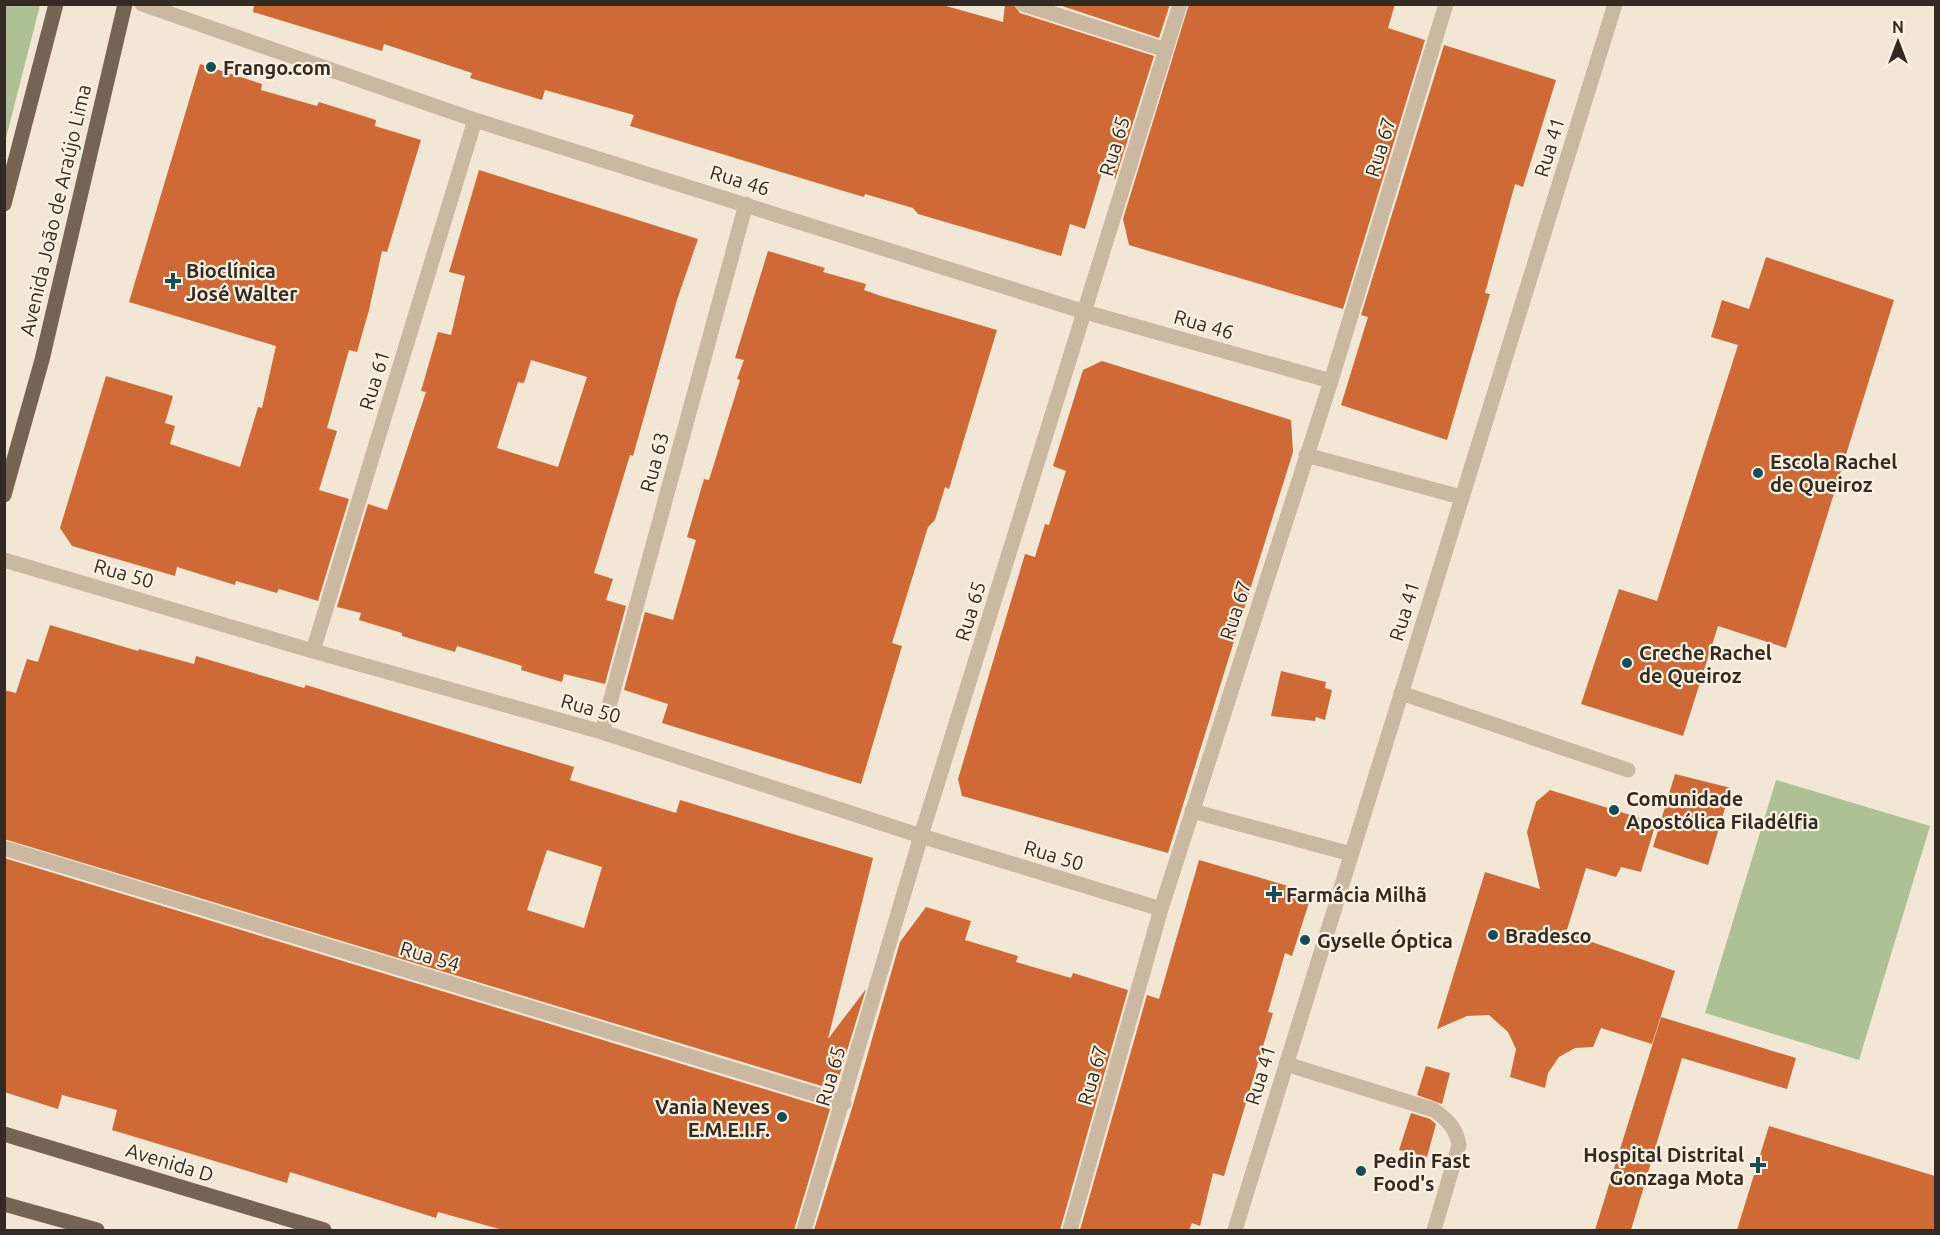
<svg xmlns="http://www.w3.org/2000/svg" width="1940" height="1235" font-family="Ubuntu,sans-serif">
<rect width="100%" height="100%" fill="#f2e7d4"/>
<path fill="#aec194" d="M5,4L40,5L5,142L4,5Z
M1776,780L1930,826L1859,1060L1705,1013Z"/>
<path fill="#cf6a36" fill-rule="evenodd" d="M254,4H939L1003,22L1005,4H1013L1020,13L1154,56L1115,180L1109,149L1085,229L1070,224L1061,256L918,214L913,208L865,194L864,197L847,192L630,126L634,115L545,90L542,100L470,78L472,73L384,44L382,51L253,12Z
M1056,4H1170L1159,38Z
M1189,4H1395L1388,28L1425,40L1343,309L1129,245L1123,219Z
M1444,45L1556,80L1523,187L1515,184L1485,293L1490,294L1447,440L1341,405L1368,317L1361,315Z
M200,64L262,84L261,90L317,106L319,102L376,120L375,126L421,140L387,252L382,251L369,310L357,352L349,350L327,428L337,431L319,490L349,499L318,601L279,589L277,593L236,581L235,585L177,567L175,576L72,546L60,528L106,376L173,396L165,423L175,426L170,444L240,467L258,407L262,408L276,346L129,302Z
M479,170L698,239L677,300L633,456L630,455L594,573L613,579L606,600L626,606L605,684L564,674L562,682L521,670L522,666L457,646L455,652L402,636V633L359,620L361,613L337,607L368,504L387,510L426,392L421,391L438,332L451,335L465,276L449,272ZM531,360L587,377L558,467L497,448L518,382L524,383Z
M768,251L825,268L823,272L866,284L864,290L881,296L997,330L949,489L945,487L935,520L928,527L892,643L902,646L861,784L662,723L668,704L624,690L645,612L673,620L696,540L687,537L704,479L709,480L740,380L737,379L744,360L735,358Z
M1766,257L1894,300L1786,648L1718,626L1683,736L1581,704L1619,589L1657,601L1738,345L1711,337L1722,300L1749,309Z
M1102,361L1291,420L1293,452L1168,853L962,796L958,779L1025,554L1035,557L1045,524L1049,525L1066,471L1053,466L1083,370Z
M50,625L138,651L139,649L194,664L196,656L304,688L306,685L574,767L570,780L676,813L680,800L873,858L828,1039L866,989L835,1090L4,839V690L16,693L27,659L38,662ZM547,850L602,867L584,928L527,910Z
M1281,671L1326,682L1325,688L1332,690L1325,720L1316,717L1315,721L1271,716Z
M1675,774L1731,788L1708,865L1653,847Z
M1550,790L1656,823L1641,872L1621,867L1616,877L1586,868L1566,933L1675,971L1652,1044L1601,1028L1593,1047L1575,1048L1559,1057L1548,1073L1545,1088L1510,1077L1516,1049L1508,1032L1489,1015L1467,1016L1437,1029L1485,872L1540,889L1527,832L1536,802Z
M4,858L830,1109L794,1230H503L438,1212L436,1218L290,1172L287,1183L112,1130L117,1110L62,1095L58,1109L4,1092Z
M1199,860L1312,893L1292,956L1285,953L1268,1012L1273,1013L1224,1176L1213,1173L1200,1226L1192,1223L1189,1230H1080L1147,995L1159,999Z
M926,907L971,921L965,940L1018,956L1016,962L1071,978L1073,973L1128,990L1060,1230H814L853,1105L900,942Z
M1661,1017L1796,1058L1787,1089L1682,1058L1631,1230H1595Z
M1426,1066L1450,1073L1442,1104L1417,1095Z
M1411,1113L1430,1119L1436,1124L1427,1157L1399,1150Z
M1769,1126L1935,1176V1230H1737Z"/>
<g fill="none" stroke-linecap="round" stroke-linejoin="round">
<path stroke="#cab8a0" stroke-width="15" d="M142,4L475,120L1085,312L1331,381
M1023,4L1166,50
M1306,455L1461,497
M4,560L313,651L602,732L921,836L1161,909
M313,651L475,120
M1401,693L1628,770
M602,732L746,204
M1192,811L1351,854
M4,848L844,1103
M1286,1064L1434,1110C1448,1120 1456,1128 1459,1145L1434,1230
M804,1230L921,836L1180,4
M1070,1230L1161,909L1331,381L1446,4
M1235,1230L1615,4"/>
<path stroke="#776353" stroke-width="15" d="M4,204L56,4
M4,495L42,360L125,4
M4,1134L324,1230
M4,1204L97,1230"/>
</g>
<g fill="#174d57" stroke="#faf1e0" stroke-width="2">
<circle cx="211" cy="67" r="6"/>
<path d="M170 272h6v6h6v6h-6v6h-6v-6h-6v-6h6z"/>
<circle cx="1758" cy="473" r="6"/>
<circle cx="1627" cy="663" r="6"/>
<circle cx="1614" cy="810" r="6"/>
<path d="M1271 885h6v6h6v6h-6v6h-6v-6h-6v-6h6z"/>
<circle cx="1493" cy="935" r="6"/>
<circle cx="1305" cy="940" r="6"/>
<circle cx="782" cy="1117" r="6"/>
<path d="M1755 1156h6v6h6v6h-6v6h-6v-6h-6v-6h6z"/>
<circle cx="1361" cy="1171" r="6"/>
</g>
<g text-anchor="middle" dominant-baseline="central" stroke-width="4.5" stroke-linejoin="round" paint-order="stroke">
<g font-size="20" font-weight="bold" fill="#342a24" stroke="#faf1e0" text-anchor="start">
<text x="223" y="67">Frango.com</text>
<text x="186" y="270">Bioclínica<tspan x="186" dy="23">José Walter</tspan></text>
<text x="1770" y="461">Escola Rachel<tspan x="1770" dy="23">de Queiroz</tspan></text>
<text x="1639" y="652">Creche Rachel<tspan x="1639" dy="23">de Queiroz</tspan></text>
<text x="1626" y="798">Comunidade<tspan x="1626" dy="23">Apostólica Filadélfia</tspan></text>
<text x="1286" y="894">Farmácia Milhã</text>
<text x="1505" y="935">Bradesco</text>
<text x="1317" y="940">Gyselle Óptica</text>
<text x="770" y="1106" text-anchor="end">Vania Neves<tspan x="770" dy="23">E.M.E.I.F.</tspan></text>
<text x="1744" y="1154" text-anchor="end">Hospital Distrital<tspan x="1744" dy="23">Gonzaga Mota</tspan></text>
<text x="1373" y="1160">Pedin Fast<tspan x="1373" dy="23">Food's</tspan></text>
</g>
<g font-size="20" fill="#342a24" stroke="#faf1e0">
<text transform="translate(1114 146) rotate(-73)">Rua 65</text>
<text transform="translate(1380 147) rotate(-73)">Rua 67</text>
<text transform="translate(1549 147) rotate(-73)">Rua 41</text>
<text transform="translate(740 180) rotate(17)">Rua 46</text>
<text transform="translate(55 210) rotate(-77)">Avenida João de Araújo Lima</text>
<text transform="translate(1204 324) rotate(16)">Rua 46</text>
<text transform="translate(374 380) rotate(-73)">Rua 61</text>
<text transform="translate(654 462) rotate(-75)">Rua 63</text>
<text transform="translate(124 573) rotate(16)">Rua 50</text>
<text transform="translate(1235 610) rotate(-72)">Rua 67</text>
<text transform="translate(970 611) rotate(-73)">Rua 65</text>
<text transform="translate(1404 611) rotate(-73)">Rua 41</text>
<text transform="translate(591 708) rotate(16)">Rua 50</text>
<text transform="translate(1054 855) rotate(17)">Rua 50</text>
<text transform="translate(430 956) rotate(17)">Rua 54</text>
<text transform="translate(1092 1075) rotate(-74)">Rua 67</text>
<text transform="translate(1260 1075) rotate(-73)">Rua 41</text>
<text transform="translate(830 1076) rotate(-74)">Rua 65</text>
<text transform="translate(170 1162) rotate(17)">Avenida D</text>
</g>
</g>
<rect width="1940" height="1235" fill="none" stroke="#342a24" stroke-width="12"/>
<g transform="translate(1898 42)" stroke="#faf1e0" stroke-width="4.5" paint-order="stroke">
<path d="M0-4.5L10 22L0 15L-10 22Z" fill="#342a24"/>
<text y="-9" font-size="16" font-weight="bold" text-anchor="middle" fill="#342a24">N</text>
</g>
</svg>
